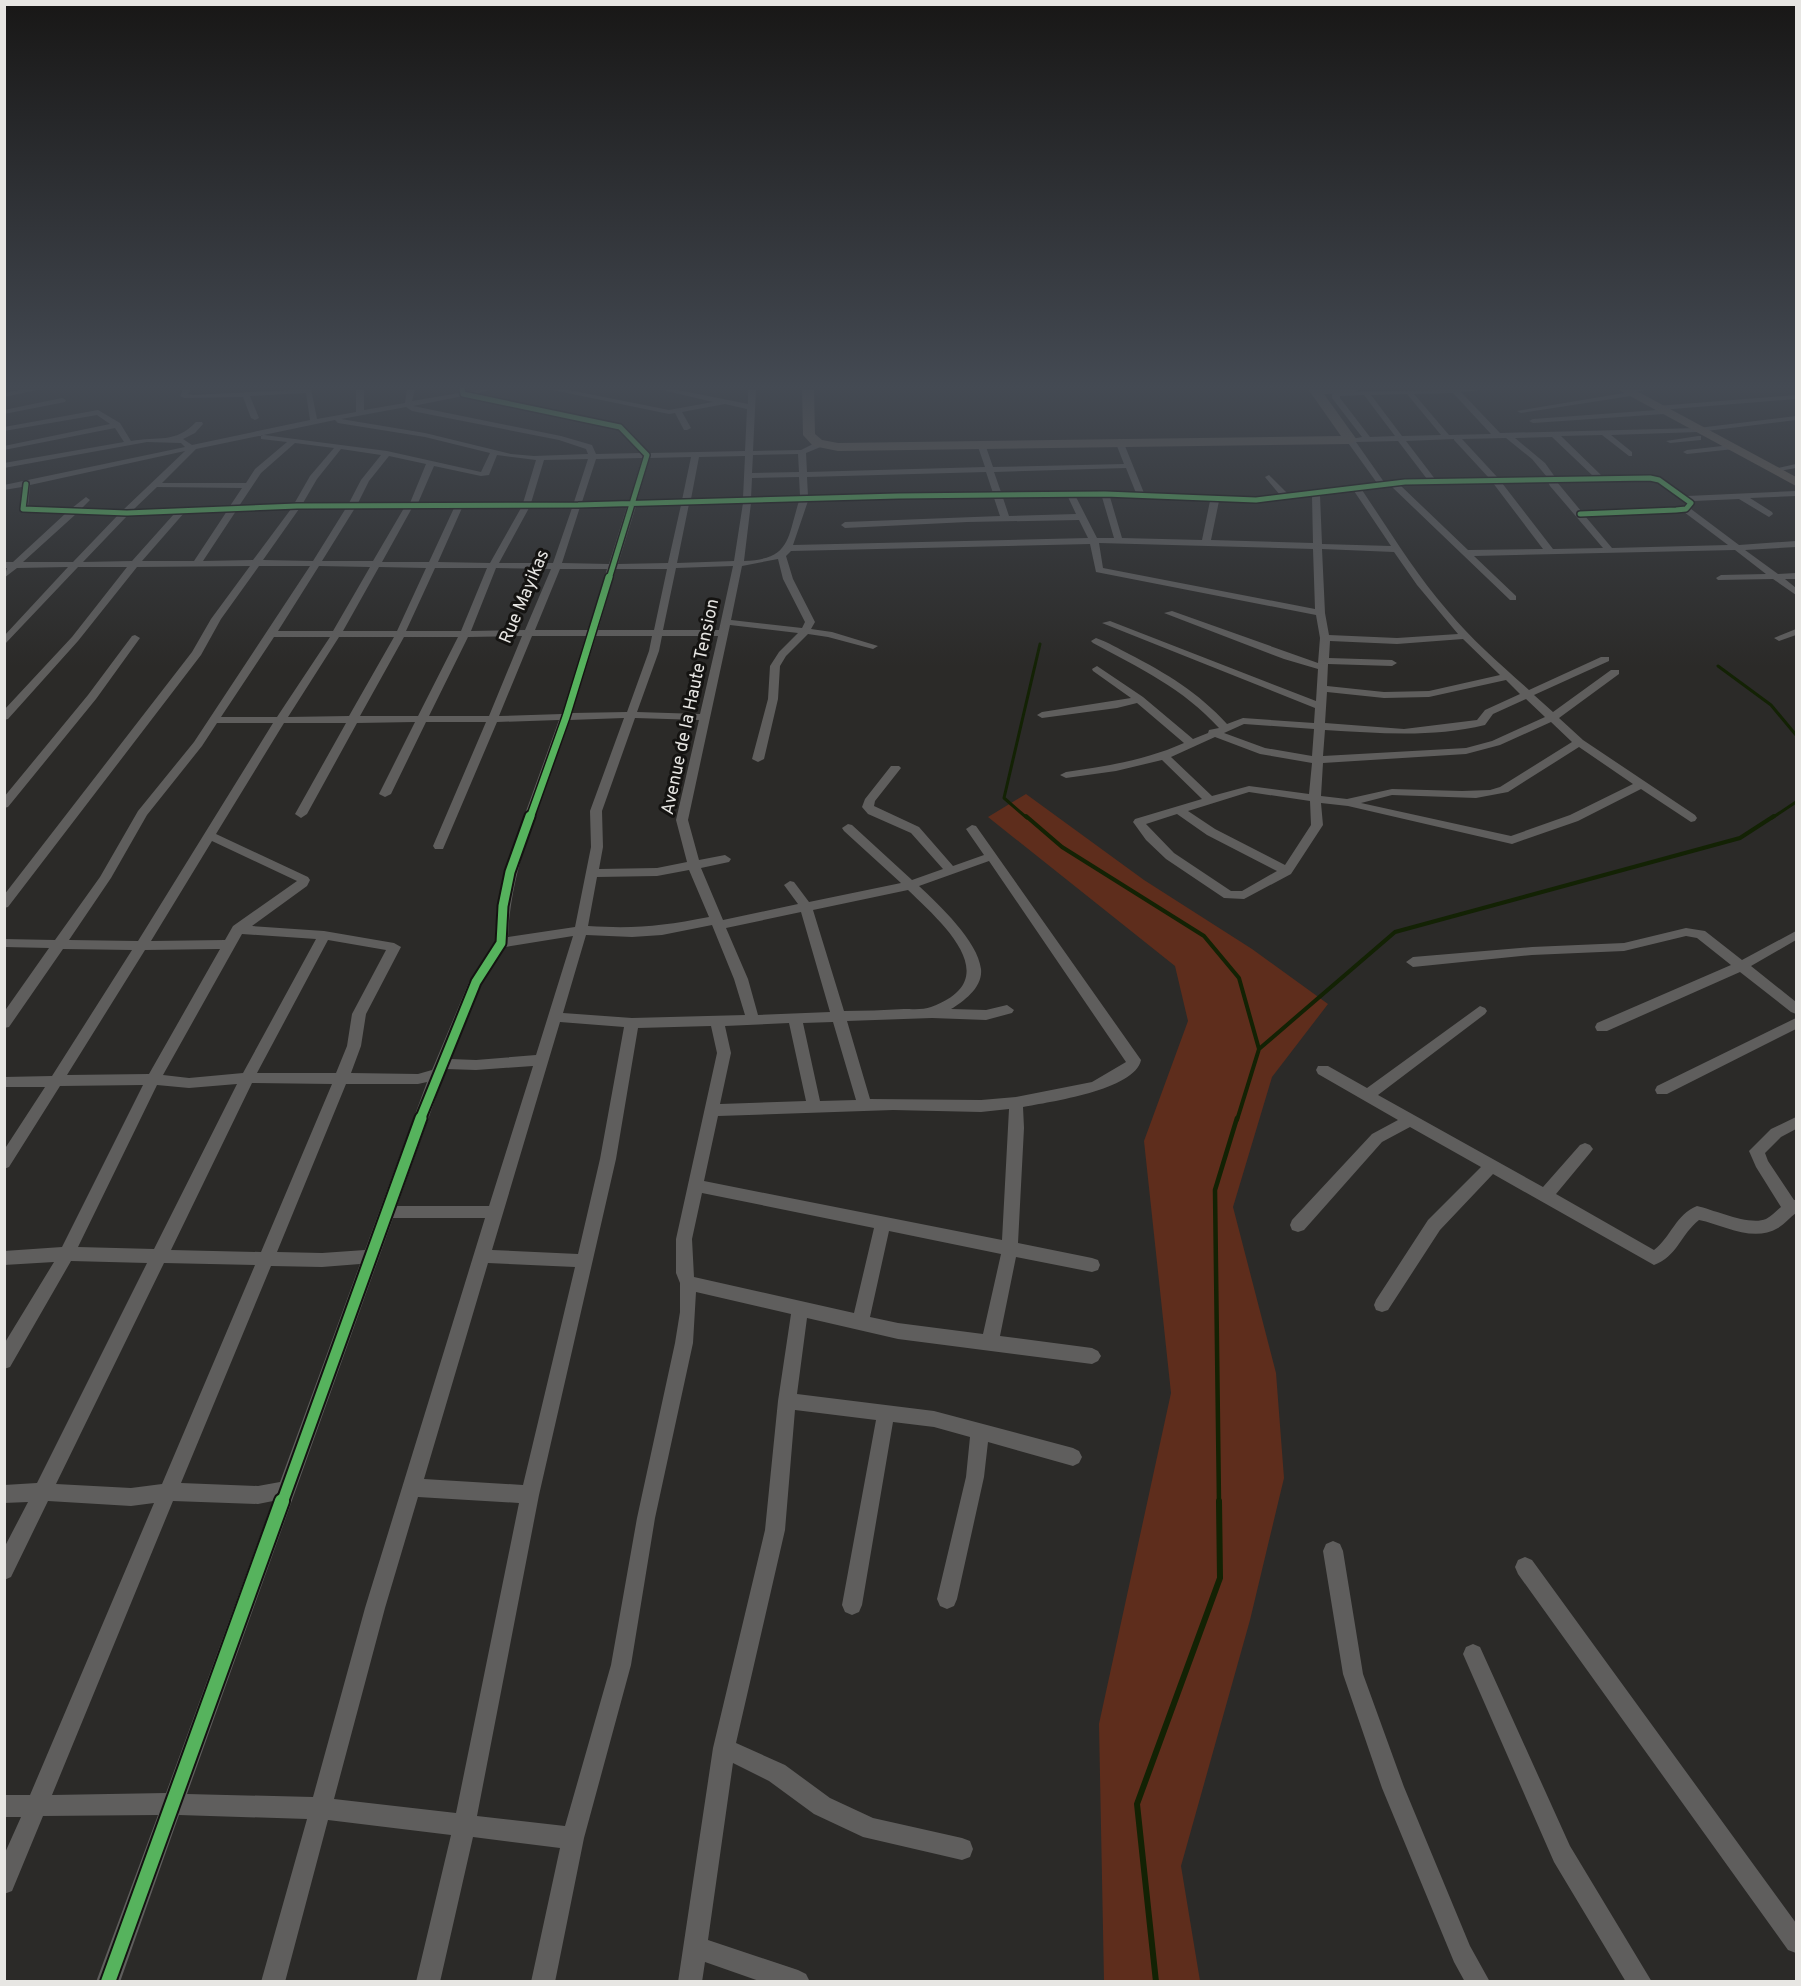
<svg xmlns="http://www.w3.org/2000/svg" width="1801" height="1986" font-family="Overpass,sans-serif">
<rect width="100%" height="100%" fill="#2b2a28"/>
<path fill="#5e2d1c" d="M1026,794L1144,880L1252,949L1328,1004L1272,1077L1233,1207L1276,1373L1284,1478L1250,1620L1181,1866L1200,1981H1104L1099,1724L1171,1393L1144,1141L1188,1021L1175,966L988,817Z"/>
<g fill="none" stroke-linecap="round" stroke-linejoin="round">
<path stroke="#132204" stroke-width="3" d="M1718,666L1771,705L1796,735
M1027,818L1004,798L1040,644
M1772,818L1796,802"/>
<path stroke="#132204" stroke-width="4" d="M1026,816L1062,847L1204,936L1239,978L1259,1049
M1237,1120L1259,1049L1395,932L1740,838L1774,816"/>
<path stroke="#132204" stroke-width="4.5" d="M1219,1503L1215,1190L1237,1118"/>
<path stroke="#132204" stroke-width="6" d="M1156,1982L1137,1804L1220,1578L1219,1501"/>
<path fill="#5f5e5d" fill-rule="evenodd" d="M25,389H42L4,397V393Z
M183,389H191L188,394L193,395L311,389L317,419L356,412V389H364V410L405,403L407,389H415L412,401L459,393L458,389H466V391L494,389L475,394L623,425L650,453L745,451L747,409L725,404L682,412L691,428L687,430H684L675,413L669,414L548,389H564L669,410L713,402L658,389H673L748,404V389H756L753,451L801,450L817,442H823V446L806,453L807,472L985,467L977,444L981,442L985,444L993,467L1124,464L1115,441L1119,439L1123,441L1144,493L1256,497L1280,495L1265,477L1269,475L1288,494L1377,483L1346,440L1362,437L1332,398V394L1336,392L1493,389L1461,392L1500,433L1698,428L1796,416V420L1698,432L1611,435L1632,452V456H1629L1602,435L1561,436L1602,476H1650L1659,478L1687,496L1796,491V496L1750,498L1772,512L1773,514L1769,517L1739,499L1694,501L1695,503L1691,509L1739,545L1796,541V547L1745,550L1778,574L1796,573V579H1785L1796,588V595L1773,579L1718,580L1716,578L1721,575L1766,574L1735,550L1474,556L1516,596V600H1510L1391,486L1362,490C1389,530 1415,573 1447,610C1471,639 1500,664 1529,690L1601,657H1609V661L1534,695L1553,712L1611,670H1619V674L1559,718L1583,740L1695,815L1697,818L1695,821L1691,822L1641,789L1578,821L1512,844L1348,806L1321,803L1323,825L1291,874L1244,899L1224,898L1166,859L1146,840L1133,822L1135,819L1202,799L1162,760L1116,771L1066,778L1060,775L1066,772C1107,766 1146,760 1184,743L1137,703L1117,708L1042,718L1037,715L1042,712L1131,698L1093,671L1092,669L1097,666L1143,697L1193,739L1208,733L1209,730L1219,728C1184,689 1138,667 1093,643L1091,641L1096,638C1108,642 1119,649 1129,654C1166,673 1199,693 1227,724L1243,718L1314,723L1315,708L1102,623L1110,621L1316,701L1318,669L1284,659L1164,613L1172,611L1318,663L1320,638L1316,615L1096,572L1090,544L791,551L786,556L793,579L815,622L811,629L832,632L878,646L873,649L828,637L808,634L786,656L780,666L778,699L764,759L758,762L752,759L768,699L770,666L779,652L798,633L730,625L688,820L699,860L725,855L731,859L729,862L701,868L723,920L798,904L784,885L790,881L794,882L809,902L901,883L844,831L842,828L848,824L852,825L912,880L943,869L911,833L868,814L862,807L865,799L891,766H899L901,768L875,801L874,806L919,827L953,866L984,855L966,829L972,825L976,826L1141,1060C1135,1090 1049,1102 1023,1107L1024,1128L1018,1243L1092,1258L1098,1260L1100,1265L1098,1270L1092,1272L1016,1257L1000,1336L1092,1348L1098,1351L1101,1356L1098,1361L1092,1364L898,1339L807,1318L797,1394L934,1411L1073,1448L1079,1451L1082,1457L1079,1463L1073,1466L988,1442L984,1477L957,1599L954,1606L947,1609L940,1606L937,1599L966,1477L970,1437L934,1427L893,1422L862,1605L859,1612L852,1615L845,1612L842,1605L876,1420L795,1410L785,1530L736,1743L785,1765L830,1798L873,1818L962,1838L970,1841L973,1849L970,1857L962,1860L863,1837L814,1814L769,1781L733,1763L708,1940L798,1970L806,1974L810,1982H762L705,1962L702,1982H678L713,1748L765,1530L778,1401L791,1314L696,1292L693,1343L655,1518L631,1665L584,1838L555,1982H531L560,1848L473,1837L440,1982H416L451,1835L328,1820L285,1982H261L307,1819L179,1815L120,1982H96L158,1815L43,1816L12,1891L4,1894V1855L21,1817H4V1795H30L154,1503L131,1506L48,1501L11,1577L4,1580V1548L28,1502L4,1503V1485L37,1483L147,1263L71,1261L10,1367L4,1369V1344L54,1262L4,1265V1251L62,1247L143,1085L60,1086L9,1167L4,1169V1150L45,1087H4V1077L52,1076L132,950L63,949L9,1027L4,1028V1012L49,948L4,947V939L55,940L100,877L138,811L194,742L310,566H259L221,619L201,655L8,907L4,908V895L192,652L211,619L250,566L137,567L78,641L8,719L4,720V710L72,637L127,567H78L4,645V636L68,567L17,568L4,578L7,568H4V562H13L66,513L20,511L22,487L4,490V485L185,447L181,443L147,442L4,468V463L124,442L115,428L4,450V446L110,424L97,415L4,431V427L98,410L120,423L131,441C158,436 175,444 196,422H202L203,424L195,433L183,439L192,445L310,420L306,393L250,396L259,418L255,420L251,418L243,397L184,398L180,396ZM1453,393L1491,434L1449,435L1414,394ZM1407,394L1441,435L1402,436L1371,395ZM1364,395L1395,436L1370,437L1340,398V396ZM463,396L617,429L641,453L596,454L592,445L561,436L413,406ZM406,407L412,411L559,440L586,449L588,454L534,456L511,454L425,433L341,419ZM335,420L338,423L425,437L490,453L481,472L387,451L264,435H261V439L287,442L255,469L246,483H162L196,449ZM1552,437L1593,476L1555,477L1545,463L1515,438ZM1506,438L1532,459L1547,477L1498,478L1462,439ZM1454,439V440L1489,478L1435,479L1406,441ZM1398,441L1427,479L1384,482L1356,442ZM295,443L334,448L310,476L294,504L239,506L261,473ZM341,449L381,455L361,480L349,503H303L317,479ZM185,451L123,510L81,509L90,500L86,497L72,508L28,507L30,485ZM798,454L799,472L752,473L753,455ZM497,455L536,460L523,503H418L434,466L481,476L489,475ZM389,456L426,464L410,503H358L369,481ZM745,456L743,498L691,499L699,457ZM691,457L682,500L637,501L650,458ZM642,458L629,501L582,502L596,459ZM588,459L574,502L531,503L544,460ZM1126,468L1136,493L1001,492L994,472ZM986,472L993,493L808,496L807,477ZM799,477L800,496L751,498L752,478ZM1650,480L1656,482L1686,503L1683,507H1676L1581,511L1557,482ZM1548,482L1550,486L1603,548L1553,549L1502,483ZM1493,483L1543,549L1468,550L1400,485ZM157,487L242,488L230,506L133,510ZM1354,491L1391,546L1322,544L1320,495ZM1312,496L1313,543L1211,540L1219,501L1256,503ZM1068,497L1076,514L1009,516L1003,498ZM1076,497H1102L1114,538H1097ZM1110,497L1210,501L1202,540L1122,538ZM994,498L1000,516L845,522L841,525L845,528L967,522L1079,520L1088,538L793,545L808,501ZM799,501C787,539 791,559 744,561L751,503ZM743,503L734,561L677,563L689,504ZM681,505L668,563L618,564L636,506ZM627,506L609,564L562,563L580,507ZM346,508L313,561L263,560L299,509ZM355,508H404L373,561H322ZM412,508H454L429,562H382ZM462,508H521L490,563L438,562ZM529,508H572L553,563H499ZM291,509L253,560L203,561L236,511ZM227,511L194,561H142L184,513ZM1684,512L1728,545L1612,548L1585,516ZM76,514L118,515L73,562H23ZM174,514L132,561L83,562L127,516ZM1099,543L1313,549L1315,609L1103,568ZM1322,549L1394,552L1417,585L1458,634L1397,638L1329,635L1325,613ZM778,559L783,579L805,622L802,628L731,620L742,566ZM319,566L370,567L333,631H278ZM733,566L719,630H663L676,568ZM379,567L426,568L397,631H343ZM435,568H487L461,631H406ZM496,568L551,569L525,630L471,631ZM560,569H607L588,630H535ZM616,569H667L654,630H598ZM522,636L489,716H429L468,637ZM532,636H586L562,714L499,716ZM596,636H652L649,651L627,712L572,713ZM662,636H718L700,714L637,712L659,651ZM274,637H330L277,717H221ZM339,637H394L349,716L288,717ZM404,637H458L418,716H360ZM1463,639L1500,675L1429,691L1384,692L1327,686L1328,664L1392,666L1397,663L1392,660L1329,658L1330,641L1397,644ZM1506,680L1520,694L1485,710L1477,720L1404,729L1325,723L1327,692L1384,698L1429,697ZM1526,699L1545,717L1492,741L1466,748L1323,756L1325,730C1378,733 1432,738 1485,725L1493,714ZM624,718L590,811L591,847L575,927L508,937C511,862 545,791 570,720ZM635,718L699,720L676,820L687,862L657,868L599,869L603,847L602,811ZM559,720L504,872L497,906L495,943L469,982L432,1070L418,1074L351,1073L361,1046L366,1014L401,947L394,943L324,931L252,926L307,886L310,880L308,877L216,834L284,723H346L295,814L301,818L307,814L357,723L415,722L379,794L385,797L391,794L426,722H486L433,846L435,849H443L497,722ZM1551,722L1572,742L1500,787L1490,790L1462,791L1392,789L1347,799L1321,796L1323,763L1466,754L1500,745ZM217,723H273L138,941L69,940L111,878L147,815L202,746ZM1244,724L1314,729L1312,756L1265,748L1224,733ZM1215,737L1260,754L1312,763L1309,794L1249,786L1212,796L1171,757ZM1579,747L1633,784L1570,815L1511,836L1361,803L1392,795L1476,798L1508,792ZM1249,792L1310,801L1311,825L1285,865L1215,829L1188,811ZM1177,814L1207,835L1277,871L1242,891H1231L1174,853L1146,824ZM212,841L297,881L233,926L225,940L151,941ZM989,861L1126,1062L1092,1082L1016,1097L981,1100L870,1099L847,1021L932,1018L986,1020L1012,1013L1014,1010L1007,1005L986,1010L951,1009C964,1001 983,987 981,969C978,941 939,905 919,886ZM689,870L709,917C663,926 635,929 588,926L597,877L657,876ZM908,890C941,922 1008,979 931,1007C924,1010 912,1009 904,1009C884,1010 864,1011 844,1011L813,910ZM801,912L830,1012L758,1015L748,979L726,928ZM712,925L734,979L745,1015L632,1018L563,1013L586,935L632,937L662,935ZM242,934L316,939L243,1073L189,1078L163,1075ZM573,936L536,1055L476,1060L450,1059L482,983L505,947ZM328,940L386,950L352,1014L347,1046L336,1073H257ZM220,949L149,1074L67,1075L145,950ZM560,1022L624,1027L600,1159L578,1254L492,1250ZM833,1022L856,1100L820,1101L803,1023ZM789,1023L806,1101L720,1104L731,1053L725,1026ZM711,1026L717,1053L676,1239V1273L680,1283V1312L675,1343L637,1518L611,1665L565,1826L477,1816L539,1495L616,1159L638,1028ZM533,1066L489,1206H397L446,1069L476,1070ZM427,1082L365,1250L322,1253L277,1252L346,1084H418ZM252,1083L332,1084L261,1252L171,1250ZM237,1084L154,1249L78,1247L157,1085L189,1088ZM1009,1109L1002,1240L704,1181L718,1116L893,1110L981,1112ZM702,1193L874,1228L854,1313L694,1277L692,1239ZM393,1218H485L365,1608L313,1797L187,1794ZM889,1231L1001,1254L983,1334L898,1323L870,1317ZM164,1263L255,1265L162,1484L131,1488L56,1484ZM488,1263L575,1267L523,1485L424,1479ZM360,1264L280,1482L258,1486L181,1483L271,1266L322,1267ZM418,1497L519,1503L456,1813L334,1799L385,1608ZM173,1501L258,1504L273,1501L166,1793L52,1795Z
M1624,389H1651L1634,392V396H1631L1521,413L1517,411L1624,393L1622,391Z
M1796,395V399L1660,410H1667V414H1664L1533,423L1529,421L1533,419L1657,410L1653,408L1657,406Z
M62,398L66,400L65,402L4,414V410Z
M1698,436H1701V440L1670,443L1666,441Z
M1731,445L1735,447L1734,449L1687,454L1683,452L1687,450Z
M1796,464V468L1773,472L1769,470Z
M1796,629V635L1779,641L1774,638Z
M135,635L140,638L96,699L8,807L4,808V797L88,695L132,636Z
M1686,928L1705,931L1742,960L1796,931V940L1751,966L1796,1002V1014L1791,1012L1740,972L1607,1031H1597L1595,1027L1597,1023L1731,965L1697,938L1686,936L1624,951L1532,955L1413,967L1406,962L1413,957L1532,947L1624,943Z
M1480,1006L1485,1008L1487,1011L1485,1014L1378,1095L1543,1187L1580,1145L1585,1143L1590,1145L1593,1149L1590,1153L1556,1194L1654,1250C1671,1237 1676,1214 1697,1206C1715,1210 1749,1226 1766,1219C1772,1216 1776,1211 1781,1207L1756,1167L1749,1151L1771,1129L1796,1117V1129L1781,1137L1765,1153L1768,1161L1794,1200H1796V1213C1790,1217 1785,1224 1778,1228C1753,1243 1724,1225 1699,1220C1681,1234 1677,1257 1654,1265L1493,1174L1440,1230L1388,1310L1382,1312L1376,1310L1374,1305L1376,1300L1428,1220L1481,1167L1410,1127L1382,1142L1304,1230L1298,1232L1292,1230L1290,1225L1292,1220L1372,1134L1398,1120L1318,1074L1316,1070L1318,1066H1328L1367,1088Z
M1796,1018V1029L1667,1094H1657L1655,1090L1657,1086Z
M1333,1541L1340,1544L1343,1551L1363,1674L1404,1787L1470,1946L1490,1982H1465L1454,1962L1382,1788L1343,1674L1323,1551L1326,1544Z
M1525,1557L1532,1560L1796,1923V1953L1788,1950L1518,1574L1515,1567L1518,1560Z
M1473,1644L1480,1647L1570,1846L1652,1982H1626L1554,1862L1463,1654L1466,1647Z"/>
<path fill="#666058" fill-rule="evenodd" d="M802,389H814L815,434L822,440L838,443L1341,436L1308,389H1360L1354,393L1324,394L1357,440L1350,444L838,451L813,446L803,435Z"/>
<path fill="#686057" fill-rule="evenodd" d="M1617,389H1633L1796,477V486Z"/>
<defs>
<path id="cycleway-far4" d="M462,389L463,394L620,427L647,455L609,579
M26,484L23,509L127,513L297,506L578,505L898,496L1105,494L1256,500L1405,482L1650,478L1659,480L1691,503L1686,509L1676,510L1580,514"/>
<path id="cycleway-far3" d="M530,818L566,717L609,577"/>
<path id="cycleway-far2" d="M420,1120L476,982L501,943L503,906L510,872L530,816"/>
<path id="cycleway-far1" d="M282,1503L421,1118"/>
<path id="cycleway" d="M108,1982L282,1501"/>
</defs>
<use href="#cycleway-far4" stroke="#141311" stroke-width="8"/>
<use href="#cycleway-far3" stroke="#141311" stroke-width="10"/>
<use href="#cycleway-far2" stroke="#141311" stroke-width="13"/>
<use href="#cycleway-far1" stroke="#141311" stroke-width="15"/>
<use href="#cycleway" stroke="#141311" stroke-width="18"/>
<use href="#cycleway-far4" stroke="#56b35d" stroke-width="5"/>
<use href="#cycleway-far3" stroke="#56b35d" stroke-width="7"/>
<use href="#cycleway-far2" stroke="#56b35d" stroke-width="9"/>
<use href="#cycleway-far1" stroke="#56b35d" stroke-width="11"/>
<use href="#cycleway" stroke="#56b35d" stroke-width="14"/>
</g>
<linearGradient id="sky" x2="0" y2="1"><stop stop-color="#181716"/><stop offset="0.58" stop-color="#444a53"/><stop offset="1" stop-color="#444a53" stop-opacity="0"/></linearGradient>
<rect width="1801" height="667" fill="url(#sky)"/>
<g text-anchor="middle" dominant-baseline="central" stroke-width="6" stroke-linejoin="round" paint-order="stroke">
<g font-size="18" fill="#e7e6e3" stroke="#141311">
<text transform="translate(525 597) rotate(-67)">Rue Mayikas</text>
<text transform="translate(691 707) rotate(-78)">Avenue de la Haute Tension</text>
</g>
</g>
<rect width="1801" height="1986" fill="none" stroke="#e7e6e3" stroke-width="12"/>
</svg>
